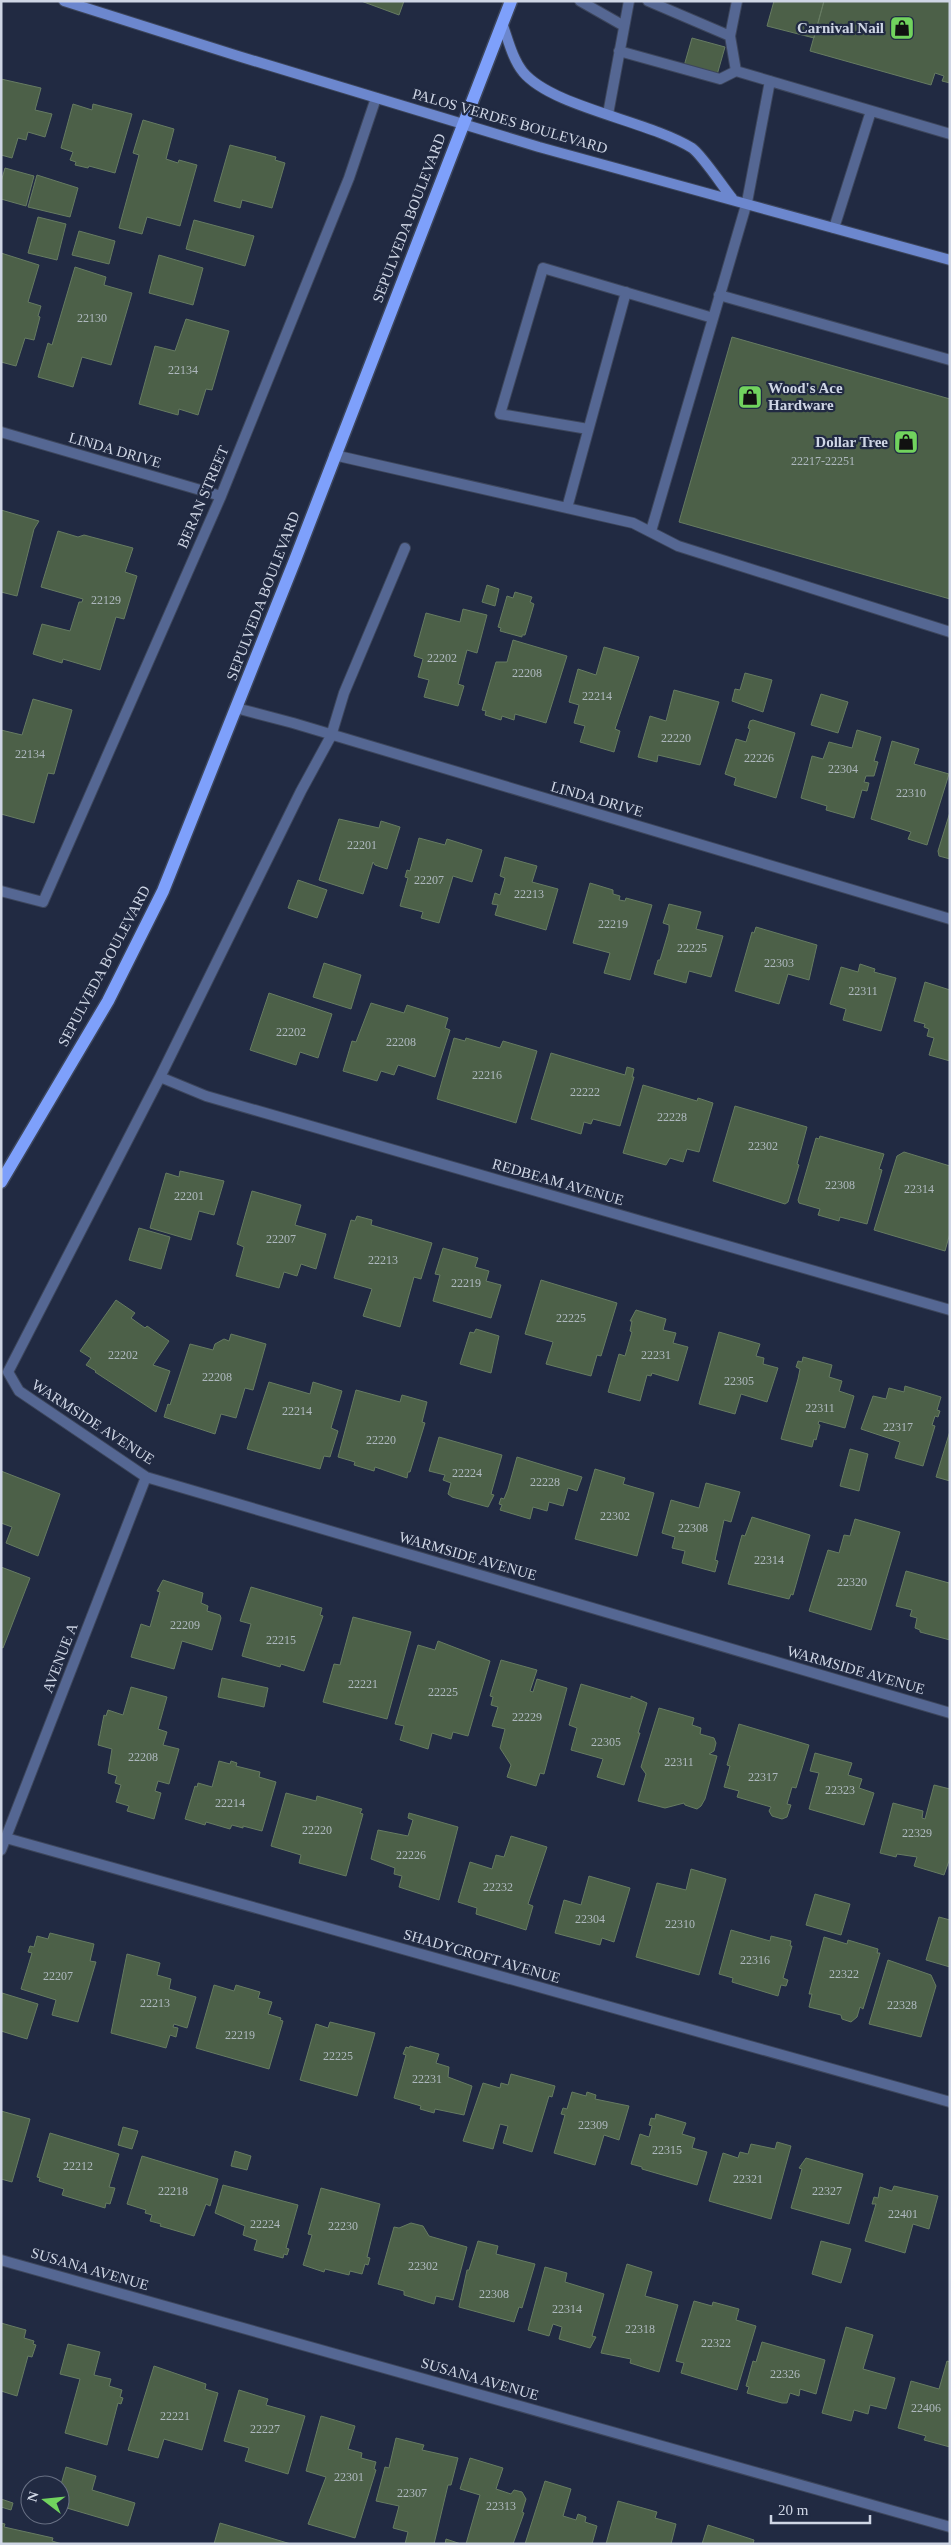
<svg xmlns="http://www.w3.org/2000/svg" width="951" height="2545" font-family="Georgia,serif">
<rect width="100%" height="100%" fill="#212a42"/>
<path fill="#4c6048" stroke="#667b62" d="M361,1H404L399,15Z
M774,1H824L814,38L767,26Z
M824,1H950V83L942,81L944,76L935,73L931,85L810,51Z
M692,38L725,47L717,75L684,66Z
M1,79L41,88L35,110L52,114L45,137L28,132L26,140L18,138L12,158L1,155Z
M73,104L92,110L93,104L132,114L115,173L89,166L88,168L75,165L76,162L70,160L73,152L61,148Z
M143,120L174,129L166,159L178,163L179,160L197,165L180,226L147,217L142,234L119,228L139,155L133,153Z
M230,145L276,157L275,160L285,163L272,208L242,200L240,208L214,201Z
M5,168L34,176L26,206L1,199V182Z
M37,175L78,188L70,217L28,207Z
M38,217L66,224L57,260L28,253Z
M194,220L254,236L245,266L186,249Z
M79,231L115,241L109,264L72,255Z
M1,253L39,265L28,302L41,306L38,316L40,317L34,340L25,338L16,366L1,362Z
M159,255L203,268L193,305L149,293Z
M75,267L106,277L104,285L132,293L111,365L82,357L73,387L38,377L48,343L52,345Z
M186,319L229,331L212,390L206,389L198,415L179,409L178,415L139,404L155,346L175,351Z
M732,337L950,399V599L679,522Z
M1,510L39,521L34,529L17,596L1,592Z
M58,531L78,537L84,535L133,548L125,572L137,576L124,619L116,617L100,670L63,659L62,663L33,654L42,624L70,631L79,602H82L83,599L41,587Z
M487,585L499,589L495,606L482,602Z
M515,592L532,597L530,602L534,604L525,635H522V637L500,631L501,628L498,627L507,596L513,598Z
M463,609L487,615L477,653L467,650L458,684L464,686L458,706L424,697L429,680L418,677L423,659L414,656L426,613L460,622Z
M513,640L567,656L546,723L515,714L514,720L502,716L501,720L485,715L486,711L482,710L496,662H507Z
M604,647L639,657L615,729L620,731L614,752L580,742L585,726L574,723L579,705L569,702L578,669L596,675Z
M745,673L772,680L763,712L732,701L735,689L740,690Z
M674,690L719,702L700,765L658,755L657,762L638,757L650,716L666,721Z
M821,694L848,702L838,733L811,725Z
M33,699L72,710L54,774L48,773L34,823L1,814V730L22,735Z
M753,720L795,733L776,798L734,785L736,778L725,774L736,739L746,742L750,729L748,728L750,721Z
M857,730L881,737L874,761L878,762L874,776H866L864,782L869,783L867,791L862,790L854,818L826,810L827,806L801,798L812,756L823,759L829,742L852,748Z
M892,741L919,749L914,764L949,774L927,845L908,839L911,832L871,819Z
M950,812V859L939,856L938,851Z
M339,819L379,828L381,821L400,827L387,869L375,865L373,862L363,894L319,880Z
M419,838L445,845L447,839L482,850L472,882L453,876L439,923L421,918L423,912L400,906L408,878L405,877L407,870L410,871Z
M505,857L537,866L532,882L558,889L546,930L495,915L498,905L492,904L495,893L500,895L505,878L500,876Z
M298,880L327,890L317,918L288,908Z
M590,883L613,890V894L620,896L619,900L625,901L626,898L652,905L630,980L604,973L610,953L573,943Z
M669,904L701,912L696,929L723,936L711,977L689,971L686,983L654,974L658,960H660L669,930V925L663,923Z
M756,927L817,945L809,980L788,974L779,1004L735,991L752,932L754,933Z
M324,963L361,975L351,1009L313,997Z
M860,964L875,969L874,972L896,978L881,1031L843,1020L846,1009L830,1004L841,967L858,972Z
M925,982L950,990V1061L929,1055L934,1038L927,1036L929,1029L924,1027L925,1024L914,1021Z
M269,993L332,1014L318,1058L300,1052L296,1065L250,1050Z
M371,1003L404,1013L407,1005L448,1018L445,1028L450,1030L435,1077L398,1065L394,1075L381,1071L377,1081L343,1071L352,1041L356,1042Z
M454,1038L465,1041L466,1038L500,1048L503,1041L537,1051L516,1123L437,1099Z
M551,1053L625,1075L627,1067L634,1069L632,1077H634L620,1126L593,1119L591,1124L584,1122L581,1134L531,1119Z
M643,1085L697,1101L698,1098L713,1103L699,1152L687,1149L683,1162L670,1158L666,1165L623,1153Z
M735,1106L807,1127L797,1164L799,1165L788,1202L785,1204L713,1181Z
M820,1136L884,1154L879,1169L882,1170L867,1224L840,1217L839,1221L818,1215L820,1209L799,1203L798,1200L816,1138L819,1139Z
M904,1152L950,1166V1233L945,1251L874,1230L897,1156Z
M180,1171L224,1181L214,1215L199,1211L191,1240L150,1228L166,1173L179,1177Z
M252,1191L301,1205L295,1225L326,1234L316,1269L301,1264L297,1276L284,1272L279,1288L236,1276L244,1247L237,1244Z
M357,1216L372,1220L371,1225L432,1243L421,1279L414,1277L400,1327L363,1316L372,1289L334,1278L351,1220L355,1221Z
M139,1228L170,1237L161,1269L129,1260Z
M443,1248L478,1258L475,1267L489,1271L486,1281L501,1285L491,1318L433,1301L440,1275L435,1274Z
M541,1280L617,1303L601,1356L597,1355L591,1376L546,1364L553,1342L525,1334Z
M116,1300L135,1313L131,1318L145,1328L147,1326L169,1341L153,1365L170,1371L156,1412L95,1372L96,1371L86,1365L91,1358L80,1351Z
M636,1310L666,1319L663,1330L676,1333L673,1343L688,1347L678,1381L652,1373L651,1376L647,1375L640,1401L608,1392L619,1354L625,1356L632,1332L630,1331L632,1321H630Z
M476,1329L499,1336L491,1373L460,1364L470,1332L474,1333Z
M719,1332L760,1344L756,1356L764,1358L763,1364L778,1368L767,1402L741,1394L735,1414L699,1404Z
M231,1334L266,1344L253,1390L245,1388L236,1418L221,1414L215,1434L164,1417L168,1404L170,1405L190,1344L213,1350L215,1344L224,1339L229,1341Z
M803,1357L832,1365L829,1377L842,1381L839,1391L854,1396L845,1428L819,1421L818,1424L820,1425L816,1440L814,1439L812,1447L781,1439L798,1379L800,1369L796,1367L798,1361L802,1362Z
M269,1382L310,1394L313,1382L342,1391L331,1428L338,1431L330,1457L324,1456L320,1469L247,1449Z
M905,1386L941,1397L937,1410L940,1411L938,1417L935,1416L932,1425L935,1426L923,1466L895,1458L900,1442L861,1429L873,1396L886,1399L889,1388L904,1392Z
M356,1390L400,1402L402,1395L427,1402L422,1422L425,1423L410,1472H408L407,1478L375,1467L374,1471L354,1465L355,1462L338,1457Z
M950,1431V1481L936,1477Z
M439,1437L502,1455L491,1494L494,1495L488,1507L452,1497L448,1494L451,1483L443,1480L445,1475L429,1471Z
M850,1449L868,1454L859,1491L840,1486Z
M517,1457L582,1477L577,1491L568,1488L563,1506L549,1502L547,1511L533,1507L530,1519L500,1510L502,1505L499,1504L501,1498L504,1499L508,1489Z
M595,1469L625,1478L623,1484L654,1493L637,1556L575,1539Z
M1,1471L60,1494L38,1556L6,1543L12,1527L1,1523Z
M706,1483L740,1492L731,1522L724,1520L715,1560L718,1561L715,1572L682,1563L685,1551L672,1548L675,1537L662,1533L671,1500L699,1508Z
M752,1517L810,1535L793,1595L791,1594L789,1599L728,1584L742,1535L745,1536Z
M855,1519L900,1532L871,1630L809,1611L828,1550L839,1553L844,1535L850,1536Z
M1,1567L30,1578L3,1648L1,1647Z
M906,1571L949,1583L950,1579V1640L920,1632V1630L915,1628L917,1618L910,1616L912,1610L896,1606Z
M163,1580L203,1593L201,1603L208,1606L207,1611L220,1615L221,1618L212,1650L182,1641L174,1669L131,1657L141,1624L150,1627L160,1592L157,1591Z
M251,1587L322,1608L320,1615L323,1616L304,1671L281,1664L280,1667L242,1656L251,1624L240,1621Z
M353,1617L411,1632L387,1719L323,1702L334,1664L340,1665Z
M438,1641L490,1661L468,1736L453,1732L451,1739L432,1733L428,1749L400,1740L404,1726L395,1724L418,1645L435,1650Z
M501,1660L537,1670L530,1691L533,1692L537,1679L567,1688L544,1774L540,1773L536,1786L507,1777L511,1765L500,1748L505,1729L492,1726L498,1707L491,1705L493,1697L490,1696Z
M222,1678L268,1688L264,1707L218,1697Z
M581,1684L631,1699V1696L647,1703L638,1733H640L624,1785L597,1777L603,1759L571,1750L577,1728L569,1725Z
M131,1687L167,1697L158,1729L167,1732L163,1745L179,1749L169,1784L158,1781L155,1791L161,1793L154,1819L127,1811L129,1806L116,1802L121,1785L115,1783L117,1776L108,1773L112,1749L98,1745L104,1715L106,1716L108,1710L123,1715Z
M659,1708L694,1718L692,1725L701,1728L700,1734L714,1738L716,1743L714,1751L709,1754L717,1756L705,1799L701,1806L697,1809L685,1805L684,1803L665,1808L638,1801L646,1774L641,1767Z
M739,1724L809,1745L796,1788L792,1787L787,1804L791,1805L787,1817L782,1819L772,1816L769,1811L771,1807L737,1797L739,1791L724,1787L730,1766L727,1765Z
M815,1753L852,1763L848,1775L862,1779L859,1788L874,1793L864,1825L809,1809L819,1773L810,1771Z
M219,1761L230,1764L231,1761L237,1763L236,1766L260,1772L259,1777L276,1782L262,1831L243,1826V1828L232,1825L230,1829L206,1822L205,1825L185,1819L195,1786L197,1787L198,1783L212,1787Z
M934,1785L950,1789V1858L944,1875L914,1866L917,1857L897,1854L896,1857L880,1853L893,1803L923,1811L922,1818L925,1819Z
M286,1793L316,1801L317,1796L362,1809L360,1813L363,1814L346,1876L299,1863L301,1855L271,1846Z
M409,1813L458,1827L439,1900L399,1887L402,1876L394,1874L395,1868L371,1859L378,1830L408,1836L413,1820L408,1818Z
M511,1836L547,1847L528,1904L533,1906L526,1930L476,1914L477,1908L458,1902L470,1862L492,1869L496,1855L504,1857Z
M691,1869L726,1879L699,1975L636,1957L657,1883L686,1890Z
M589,1876L630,1888L614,1942L602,1938L600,1945L555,1933L564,1900L581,1905Z
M815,1894L850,1904L841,1935L806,1925Z
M939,1917L950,1920V1967L926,1960Z
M731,1930L770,1941L771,1936L791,1941L790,1946H792L783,1978L788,1980L786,1986L781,1985L778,1996L732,1982L733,1978L719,1974Z
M50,1933L94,1944L90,1961L96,1962L78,2022L52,2015L56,2000L21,1989L32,1953L28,1952L30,1946L34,1947L37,1936L48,1939Z
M824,1937L847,1944L848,1940L878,1949L877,1953H880L863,2009L860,2007L857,2017L851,2022L842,2019L841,2015L809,2007L812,1994H809Z
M127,1954L160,1963L157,1975L171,1979L169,1989L196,1997L187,2028L174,2024L173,2027L178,2028L176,2037L170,2035L166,2048L111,2033Z
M888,1960L931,1975L936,1986L921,2037L869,2024Z
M214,1985L234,1991L236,1985L260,1992L258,1998L272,2002L268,2014L281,2018L280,2020L283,2021L269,2069L196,2048Z
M2,1993L38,2004L27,2039L1,2031Z
M330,2022L375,2033L357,2096L300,2080L316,2024L328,2028Z
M410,2046L439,2054L436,2063L449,2067L448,2077L472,2086L464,2115L435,2109L434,2113L420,2109L421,2106L394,2098L406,2055L403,2054L406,2047L409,2048Z
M511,2074L555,2086L552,2097L549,2096L532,2152L503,2143L508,2126L500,2124L493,2149L463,2141L483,2083L500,2088L501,2083L508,2085Z
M572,2092L586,2096L587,2092L596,2095L595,2099L629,2106L619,2140L604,2135L595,2165L554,2153L565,2115L561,2114L563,2108L567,2109Z
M1,2111L30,2119L12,2182L1,2179Z
M656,2114L686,2123L682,2134L695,2138L692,2148L707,2152L697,2185L642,2169V2167L631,2164L640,2134L649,2137L652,2126L649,2125L651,2118L655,2119Z
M123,2127L138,2131L132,2149L118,2145Z
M50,2133L119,2154L109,2187L115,2188L110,2204L106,2203L105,2208L62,2195L64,2189L39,2181L40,2178L37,2177Z
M777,2142L791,2146L771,2219L709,2201L723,2153L738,2158L740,2152L748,2154L751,2144L775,2149Z
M235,2151L251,2156L247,2170L231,2166Z
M142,2156L218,2179L210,2206L206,2204L194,2236L160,2226L161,2224L150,2221L152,2215L145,2213L146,2210L127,2204Z
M806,2158L863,2174L849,2224L791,2208L802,2169L799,2168Z
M223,2185L298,2205L286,2248L289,2249L287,2255L284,2254L283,2258L254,2250L257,2240L243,2235L245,2226L215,2213Z
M894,2186L938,2196L929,2229L913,2224L905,2253L865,2241L876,2204H872L874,2197L878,2198L880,2187L892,2191Z
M321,2188L380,2204L367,2257L370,2258L368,2265L365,2264L362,2274L350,2271L349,2275L325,2269L324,2272L303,2265L312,2235L308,2234Z
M411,2223L423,2226L429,2236L467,2247L453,2300L436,2296L434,2304L404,2295V2291L378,2284L394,2227L399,2228Z
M478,2241L498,2246L496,2254L535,2264L522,2308L519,2307L514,2322L459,2307L467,2270H469Z
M821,2241L851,2249L841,2283L812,2274Z
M627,2264L652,2272L645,2296L678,2305L659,2372L630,2363L631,2359L601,2353Z
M545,2267L567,2273L565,2282L604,2294L592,2336L596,2337L590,2348L559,2339L562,2327L553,2324L549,2336L528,2330Z
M694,2301L712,2306L713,2302L739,2309L736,2320L756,2326L737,2390L681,2373L684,2363L676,2361Z
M1,2323L26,2330L24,2338L34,2341L33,2344L36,2345L32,2357L28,2356L17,2396L1,2391Z
M846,2327L873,2335L863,2369L895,2378L886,2409L870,2405L868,2414L854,2410L851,2421L822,2413Z
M762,2342L825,2360L816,2394L800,2389L799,2396L790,2393L787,2403H782L747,2393L749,2387L746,2386L753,2361L756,2362Z
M68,2344L100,2352L94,2375L111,2379L109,2386L122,2390L120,2397L123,2398L121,2404L118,2403L107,2445L65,2433L80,2379L60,2374Z
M947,2361L950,2362V2447L924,2440L926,2436L898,2428L911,2381L939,2389Z
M154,2366L206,2384L205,2389L218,2393L202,2450L164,2439L158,2458L128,2450Z
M239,2390L268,2399L266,2405L305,2416L288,2474L245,2461L249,2448L224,2441Z
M321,2416L355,2426L348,2449L362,2453L361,2458L376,2462L374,2469L376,2470L355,2538L308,2524L326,2477L306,2471Z
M396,2438L424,2445L422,2450L458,2458L451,2485H448L434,2544H405L408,2532L393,2528L399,2506L376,2501L385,2467L389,2468Z
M470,2458L503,2468L496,2489L511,2494L514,2490L522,2492L526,2499L522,2512L524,2513L513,2544H466L480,2495L460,2489Z
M66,2467L96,2476L92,2490L135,2503L128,2526L60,2506V2488Z
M545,2481L571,2489L563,2516L576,2520L578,2514L586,2517L585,2522L597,2526L592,2544H525Z
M1,2499L13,2503L11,2510L1,2507Z
M618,2501L657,2512L655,2518L676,2524L671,2544H606Z
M1,2523L5,2524L4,2527L53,2538L52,2541L62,2544H1Z
M220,2523L291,2544H214Z
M708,2525L754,2540L753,2544H702Z
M446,2539L461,2544H445Z"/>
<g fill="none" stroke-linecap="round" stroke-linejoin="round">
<defs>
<path id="lane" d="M580,1L624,26
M648,1L730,36
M619,51L720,79L736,71L950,134
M736,71L730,36L737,1
M608,114L629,1
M834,228L871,111
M719,295L950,360
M588,429L500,414L543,268L713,318
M334,455L633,523L678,546L950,632
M567,508L626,292
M651,531L747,202L770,81"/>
<path id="street" d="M1,432L221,496
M405,548L344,693L331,736L301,791L160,1077L8,1372L19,1391L146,1477L950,1713
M236,708L293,723L950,919
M1,891L43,902L221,496L349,178L376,98
M160,1077L206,1096L950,1310
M6,1838L950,2102
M1,1850L146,1477
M1,2260L950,2527"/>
<path id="secondary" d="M64,1L238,56L539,147L950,260
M502,23C508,39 512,58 523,72C552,107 649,121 692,148C702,155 723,187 732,198"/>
<path id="primary" d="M1,1182L108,1001L163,891L295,560L511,1"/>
</defs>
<use href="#lane" stroke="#3d465c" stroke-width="12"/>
<use href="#street" stroke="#3d465c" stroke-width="12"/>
<use href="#secondary" stroke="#3d465c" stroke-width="12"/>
<use href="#primary" stroke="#3d465c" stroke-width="15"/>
<use href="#lane" stroke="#556793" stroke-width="10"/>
<use href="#street" stroke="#556793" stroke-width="10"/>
<use href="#secondary" stroke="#6c87ce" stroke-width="10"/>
<use href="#primary" stroke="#7ea0fb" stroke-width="12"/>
</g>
<defs>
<symbol id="shop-square" viewBox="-11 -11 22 22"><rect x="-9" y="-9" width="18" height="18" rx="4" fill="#71d35e" stroke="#212a42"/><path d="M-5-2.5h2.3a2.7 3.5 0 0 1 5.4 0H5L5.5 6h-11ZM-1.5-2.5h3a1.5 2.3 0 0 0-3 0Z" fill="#111"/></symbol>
</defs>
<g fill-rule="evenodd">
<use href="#shop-square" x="888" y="14" width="28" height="28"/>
<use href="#shop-square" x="736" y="383" width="28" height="28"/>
<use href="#shop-square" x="892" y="428" width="28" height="28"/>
</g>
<g text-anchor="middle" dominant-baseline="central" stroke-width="4.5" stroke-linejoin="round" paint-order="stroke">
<g font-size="12" fill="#aeb8be">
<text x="92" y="318">22130</text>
<text x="183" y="370">22134</text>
<text x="823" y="461">22217-22251</text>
<text x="106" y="600">22129</text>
<text x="442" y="658">22202</text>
<text x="527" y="673">22208</text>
<text x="597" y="696">22214</text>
<text x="676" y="738">22220</text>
<text x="30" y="754">22134</text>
<text x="759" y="758">22226</text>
<text x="843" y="769">22304</text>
<text x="911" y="793">22310</text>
<text x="362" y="845">22201</text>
<text x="429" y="880">22207</text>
<text x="529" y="894">22213</text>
<text x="613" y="924">22219</text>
<text x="692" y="948">22225</text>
<text x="779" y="963">22303</text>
<text x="863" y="991">22311</text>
<text x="291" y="1032">22202</text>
<text x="401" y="1042">22208</text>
<text x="487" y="1075">22216</text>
<text x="585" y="1092">22222</text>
<text x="672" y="1117">22228</text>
<text x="763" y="1146">22302</text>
<text x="840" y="1185">22308</text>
<text x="919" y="1189">22314</text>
<text x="189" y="1196">22201</text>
<text x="281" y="1239">22207</text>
<text x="383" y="1260">22213</text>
<text x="466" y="1283">22219</text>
<text x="571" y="1318">22225</text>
<text x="123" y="1355">22202</text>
<text x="656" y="1355">22231</text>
<text x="217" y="1377">22208</text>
<text x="739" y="1381">22305</text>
<text x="820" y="1408">22311</text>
<text x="297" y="1411">22214</text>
<text x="898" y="1427">22317</text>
<text x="381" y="1440">22220</text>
<text x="467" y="1473">22224</text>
<text x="545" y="1482">22228</text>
<text x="615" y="1516">22302</text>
<text x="693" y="1528">22308</text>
<text x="769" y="1560">22314</text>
<text x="852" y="1582">22320</text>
<text x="185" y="1625">22209</text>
<text x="281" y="1640">22215</text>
<text x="363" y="1684">22221</text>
<text x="443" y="1692">22225</text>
<text x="527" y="1717">22229</text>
<text x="606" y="1742">22305</text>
<text x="143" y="1757">22208</text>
<text x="679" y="1762">22311</text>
<text x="763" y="1777">22317</text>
<text x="840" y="1790">22323</text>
<text x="230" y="1803">22214</text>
<text x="317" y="1830">22220</text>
<text x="917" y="1833">22329</text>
<text x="411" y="1855">22226</text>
<text x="498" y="1887">22232</text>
<text x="590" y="1919">22304</text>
<text x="680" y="1924">22310</text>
<text x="755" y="1960">22316</text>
<text x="844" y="1974">22322</text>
<text x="58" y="1976">22207</text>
<text x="155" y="2003">22213</text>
<text x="902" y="2005">22328</text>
<text x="240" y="2035">22219</text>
<text x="338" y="2056">22225</text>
<text x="427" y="2079">22231</text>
<text x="593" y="2125">22309</text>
<text x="667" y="2150">22315</text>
<text x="78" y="2166">22212</text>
<text x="748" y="2179">22321</text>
<text x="173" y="2191">22218</text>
<text x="827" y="2191">22327</text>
<text x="903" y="2214">22401</text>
<text x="265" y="2224">22224</text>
<text x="343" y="2226">22230</text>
<text x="423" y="2266">22302</text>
<text x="494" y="2294">22308</text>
<text x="567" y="2309">22314</text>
<text x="640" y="2329">22318</text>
<text x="716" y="2343">22322</text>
<text x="785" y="2374">22326</text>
<text x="926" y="2408">22406</text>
<text x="175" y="2416">22221</text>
<text x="265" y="2429">22227</text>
<text x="349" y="2477">22301</text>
<text x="412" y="2493">22307</text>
<text x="501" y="2506">22313</text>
</g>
<g font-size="15" font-weight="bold" fill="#cfd6e5" stroke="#212a42" text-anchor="end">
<text x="884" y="28">Carnival Nail</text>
<text x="768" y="388" text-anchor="start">Wood's Ace<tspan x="768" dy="17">Hardware</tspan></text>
<text x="888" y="442">Dollar Tree</text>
</g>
<g font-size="15" fill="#cfd6e5" stroke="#212a42">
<text transform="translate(510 121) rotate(16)">PALOS VERDES BOULEVARD</text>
<text transform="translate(409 218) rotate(-69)">SEPULVEDA BOULEVARD</text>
<text transform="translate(115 450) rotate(16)">LINDA DRIVE</text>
<text transform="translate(203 497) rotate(-67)">BERAN STREET</text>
<text transform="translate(263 596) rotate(-69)">SEPULVEDA BOULEVARD</text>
<text transform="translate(597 799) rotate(16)">LINDA DRIVE</text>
<text transform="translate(104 966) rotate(-62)">SEPULVEDA BOULEVARD</text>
<text transform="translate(558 1182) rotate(16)">REDBEAM AVENUE</text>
<text transform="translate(93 1422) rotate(33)">WARMSIDE AVENUE</text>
<text transform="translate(468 1556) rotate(16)">WARMSIDE AVENUE</text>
<text transform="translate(60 1658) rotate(-69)">AVENUE A</text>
<text transform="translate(856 1670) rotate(16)">WARMSIDE AVENUE</text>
<text transform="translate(482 1956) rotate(16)">SHADYCROFT AVENUE</text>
<text transform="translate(90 2269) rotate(16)">SUSANA AVENUE</text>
<text transform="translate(480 2379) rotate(16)">SUSANA AVENUE</text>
</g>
</g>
<rect width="951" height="2545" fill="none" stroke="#cfd6e5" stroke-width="5"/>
<g transform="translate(45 2500) rotate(286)"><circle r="24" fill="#212a42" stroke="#676f83"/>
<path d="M0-4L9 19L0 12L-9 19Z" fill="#71d35e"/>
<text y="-8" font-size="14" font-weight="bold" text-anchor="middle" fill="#cfd6e5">N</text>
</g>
<path d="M771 2515v8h99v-8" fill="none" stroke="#cfd6e5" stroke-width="2.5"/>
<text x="778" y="2515" font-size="15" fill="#cfd6e5" stroke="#212a42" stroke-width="4" paint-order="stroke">20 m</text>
</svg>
